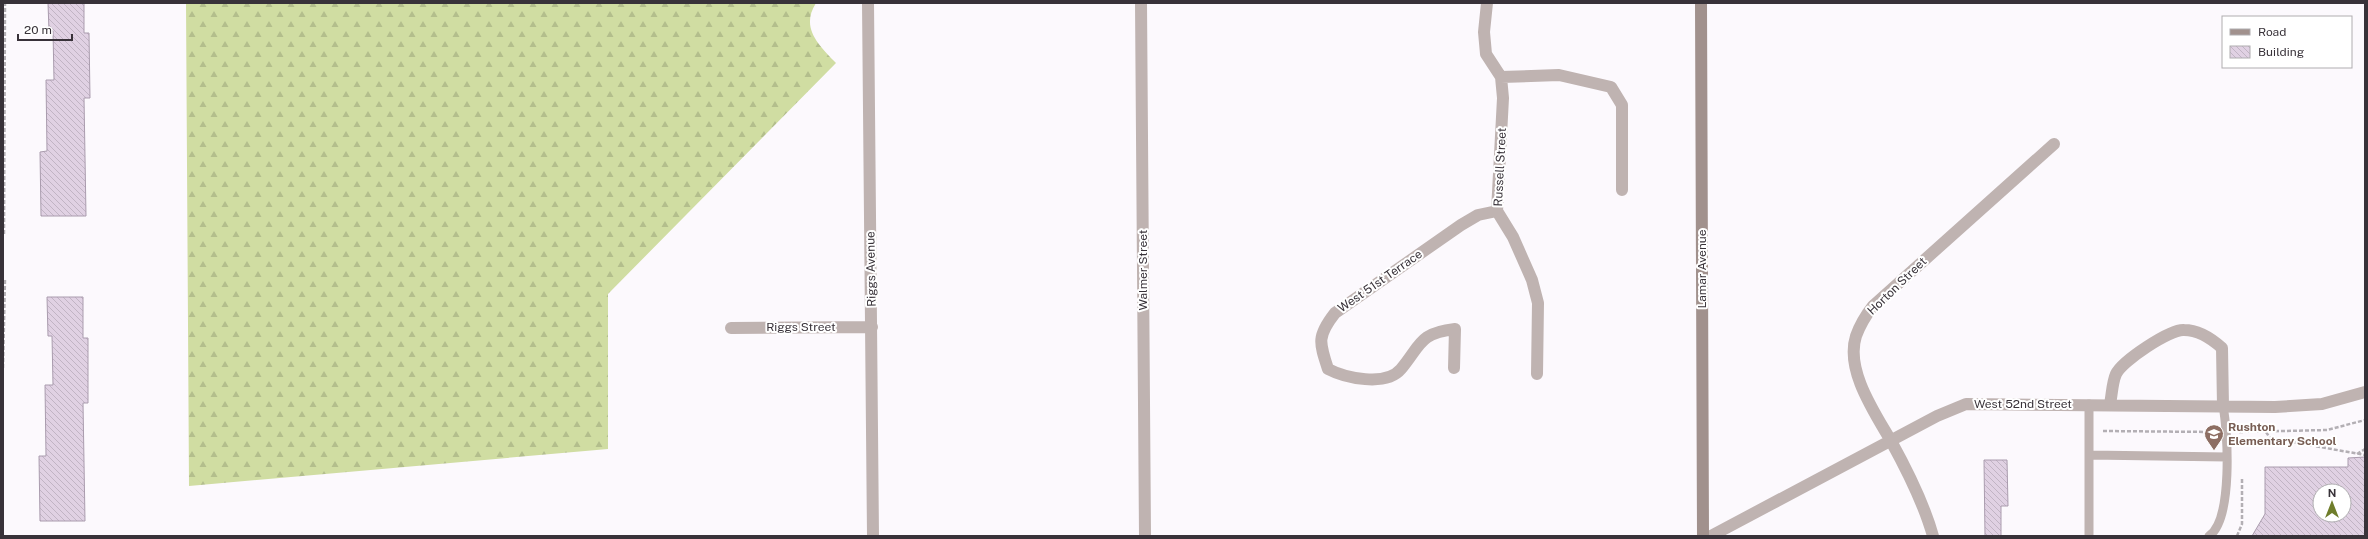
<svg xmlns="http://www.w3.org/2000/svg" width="2368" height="539" font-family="'Public Sans',sans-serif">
<defs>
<pattern id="forest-firs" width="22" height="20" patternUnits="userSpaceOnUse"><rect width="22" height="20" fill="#d0dda2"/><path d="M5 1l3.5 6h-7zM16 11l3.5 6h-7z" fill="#b3be8c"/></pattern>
<pattern id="building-back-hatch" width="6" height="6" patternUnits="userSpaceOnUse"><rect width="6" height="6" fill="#e0d1e3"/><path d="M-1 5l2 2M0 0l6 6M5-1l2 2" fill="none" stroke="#c1b4c4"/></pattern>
</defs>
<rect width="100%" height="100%" fill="#fcf9fd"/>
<path fill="url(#forest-firs)" d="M186,3H816C800,28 819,45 836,63L608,294V449L189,486Z"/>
<path fill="url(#building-back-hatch)" stroke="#aa9cae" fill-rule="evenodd" d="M48,3H84V33H89L90,98H84L86,216H41L40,152L47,151L46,80H54L53,31H49Z
M47,297H83V338H88V403H83L85,521H40L39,456H46L45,385H53L52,336H48Z
M2365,457V536H2252L2265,514V467H2348V458ZM2320,491H2344V515H2320Z
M1984,460H2007L2008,506H2001V536H1985Z"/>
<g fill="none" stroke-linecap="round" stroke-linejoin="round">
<path stroke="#b3afb4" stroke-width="2.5" stroke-dasharray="4 2" stroke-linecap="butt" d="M4,234L5,3
M3,368L5,279
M2103,431L2214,432
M2239,432L2327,430L2365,420
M2266,432L2270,438L2365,455
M2357,454L2365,449
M2237,536L2242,524V478"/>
<path stroke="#bfb3b1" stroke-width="9" d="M2090,455L2227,457
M2089,536V404
M2209,536C2233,520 2228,432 2223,406"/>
<path stroke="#bfb3b1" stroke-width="12" d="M868,3L873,536
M1141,3L1145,536
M1487,3L1484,32L1486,54L1501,77L1503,98L1497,211L1513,237L1532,280L1538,303L1537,374
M1501,77L1559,75L1611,87L1622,105V190
M731,328L872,327
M1454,368L1455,329C1419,333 1421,345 1401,369C1386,387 1345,378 1328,369C1319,342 1317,336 1335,313L1461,225L1478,215L1497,211
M2110,404C2112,395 2112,383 2116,374C2122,361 2170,329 2184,330C2199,330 2212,339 2222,348L2223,406
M1711,536L1937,416L1966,404L2275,407L2322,404L2365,392
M1933,536C1924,504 1907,470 1891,441C1875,413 1845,370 1856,336C1860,325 1866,315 1873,306L2054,144"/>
<path stroke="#a1918d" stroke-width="12" d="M1701,3L1703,536"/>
</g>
<defs>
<symbol id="school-pin" viewBox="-11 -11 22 30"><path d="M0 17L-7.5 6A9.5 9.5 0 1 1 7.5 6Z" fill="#8d6e63" stroke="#fff"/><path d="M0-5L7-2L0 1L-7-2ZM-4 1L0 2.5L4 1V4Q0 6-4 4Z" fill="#fff"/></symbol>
</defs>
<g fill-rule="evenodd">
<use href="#school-pin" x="2203" y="423" width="22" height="30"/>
</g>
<g text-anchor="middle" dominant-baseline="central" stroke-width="4" stroke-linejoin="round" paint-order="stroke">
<g font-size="12" fill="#383239" stroke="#fff">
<text transform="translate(1500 167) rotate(-87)">Russell Street</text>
<text transform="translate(871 269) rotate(-91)">Riggs Avenue</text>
<text transform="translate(1702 269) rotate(-90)">Lamar Avenue</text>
<text transform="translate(1143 270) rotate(-90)">Walmer Street</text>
<text transform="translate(1380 281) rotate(-35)">West 51st Terrace</text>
<text transform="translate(1897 286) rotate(-44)">Horton Street</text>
<text x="801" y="327">Riggs Street</text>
<text x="2023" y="404">West 52nd Street</text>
</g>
<g font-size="12" font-weight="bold" fill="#785e54" stroke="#fff" text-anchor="start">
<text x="2228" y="427">Rushton<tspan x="2228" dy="14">Elementary School</tspan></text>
</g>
</g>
<rect width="2368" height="539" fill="none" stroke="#383239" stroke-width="8"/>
<rect x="2222" y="16" width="130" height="52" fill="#ffffff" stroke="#afadb0"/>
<rect x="2230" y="29" width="20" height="6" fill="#a1918d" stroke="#afadb0"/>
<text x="2258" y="36" font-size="12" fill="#383239">Road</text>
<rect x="2230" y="46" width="20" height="12" fill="url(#building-back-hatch)" stroke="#afadb0"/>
<text x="2258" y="56" font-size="12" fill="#383239">Building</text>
<g transform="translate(2332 503)"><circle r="19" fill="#ffffff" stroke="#afadb0"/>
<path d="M0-3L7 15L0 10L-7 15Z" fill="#6f7d2b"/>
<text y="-6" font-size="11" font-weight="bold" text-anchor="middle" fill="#383239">N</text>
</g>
<path d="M18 34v6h54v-6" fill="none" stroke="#383239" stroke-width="2"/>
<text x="24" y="34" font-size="12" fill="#383239" stroke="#ffffff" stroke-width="3" paint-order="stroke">20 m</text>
</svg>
